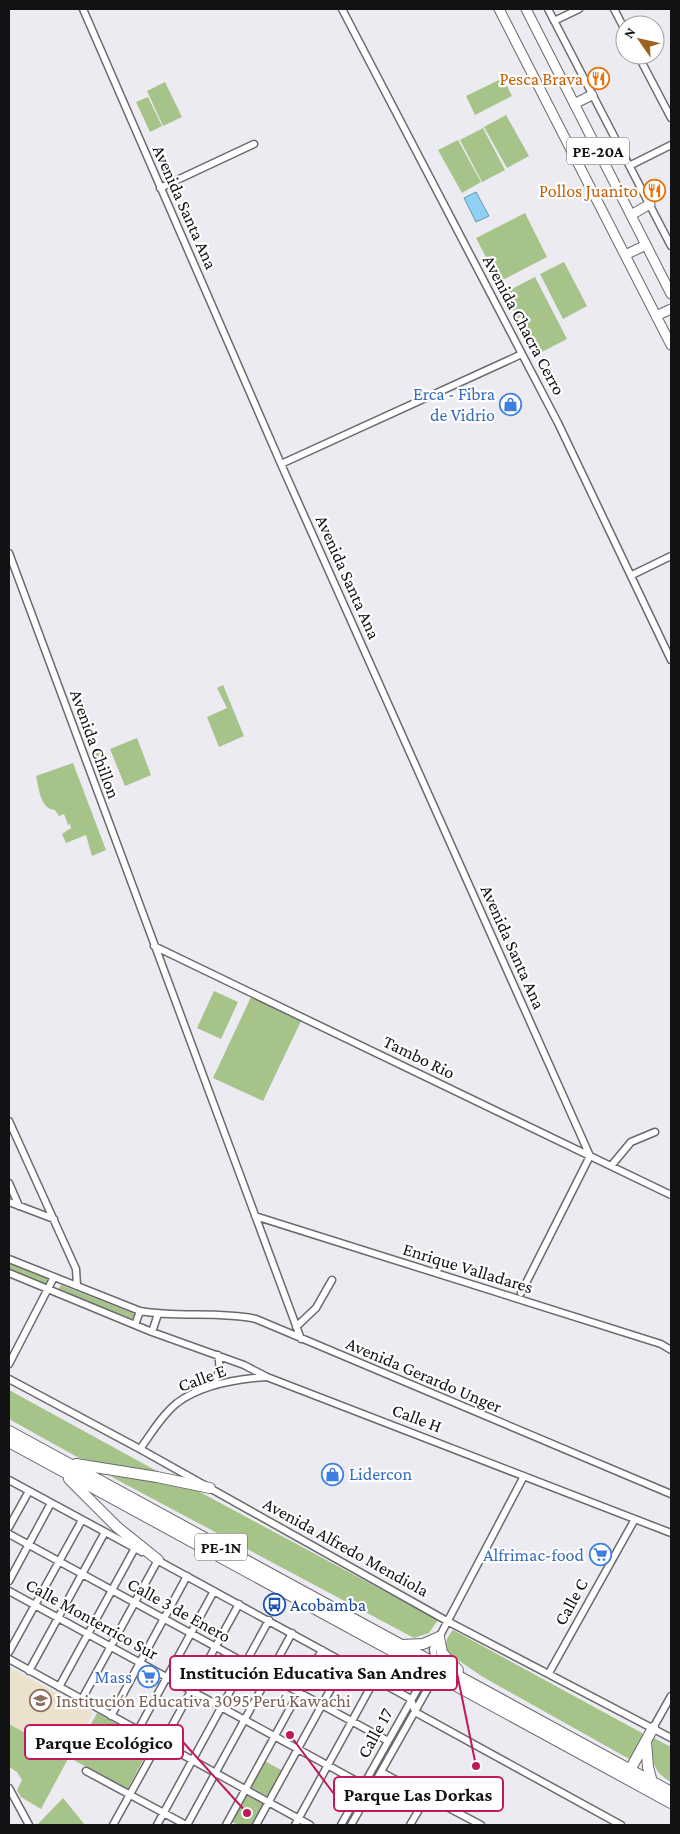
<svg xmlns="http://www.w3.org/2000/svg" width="680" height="1834" font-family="'Crimson Pro',serif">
<rect width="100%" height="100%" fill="#ebebf1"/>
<path fill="#ebe1cc" d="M9,1667L93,1713L69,1757L9,1724Z"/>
<path fill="#a6c489" d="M503,78L512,96L475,115L466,96Z
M165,82L182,117L163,126L147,91Z
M148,97L162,126L150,132L136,102Z
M506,115L529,156L507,168L484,127Z
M483,128L505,170L482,182L460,140Z
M458,140L481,182L462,193L438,150Z
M525,213L547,257L499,282L476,238Z
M564,262L587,306L563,319L540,274Z
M535,277L567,339L536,355L504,293Z
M223,685L244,736L219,747L207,717L227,708L217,688Z
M137,738L151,775L125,786L110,749Z
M99,746L112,781L106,784L93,749Z
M73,763L106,850L92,856L86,835L66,843L62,834L71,828L70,824L68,825L64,814L59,816L55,810C40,809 39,788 36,776Z
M214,991L238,1002L221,1039L197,1028Z
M251,997L301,1021L263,1101L213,1078Z
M9,1262L51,1279L48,1285L9,1270Z
M61,1285L135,1314L133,1319L58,1290Z
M9,1390L164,1475L79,1458L9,1419Z
M110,1476L185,1484L438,1620L429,1633L414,1638Z
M453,1630L642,1733L645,1737L631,1760L483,1677L449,1654C443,1645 447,1637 453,1630Z
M97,1713L152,1743L127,1790L72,1759Z
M9,1724L69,1757L41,1809L21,1797L17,1790L22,1780L17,1772L9,1767Z
M652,1737L671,1747V1782C650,1770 653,1759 652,1737Z
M263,1760L283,1771L269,1797L249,1786Z
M245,1794L264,1804L253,1825H238L230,1821Z
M63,1798L85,1825H37Z"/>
<path fill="#8fd0f5" stroke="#6a97b2" d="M476,192L489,216L476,222L464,198Z"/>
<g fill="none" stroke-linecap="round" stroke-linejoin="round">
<defs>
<path id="minor" d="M83,9L281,464L590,1156L521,1293
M342,9L558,423L671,660
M548,9L671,246
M614,9L625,30
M554,21L579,9
M638,55L671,118
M631,165L671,145
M160,188L254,144
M281,464L522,354
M9,553L301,1339
M632,575L671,556
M154,946L671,1195
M9,1121L76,1269L77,1286
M611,1166L631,1142L655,1132
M9,1183L19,1206
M9,1202L54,1219
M255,1216L661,1344L671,1350
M9,1259L140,1311C178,1318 218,1311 256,1319L671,1494
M9,1273L152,1332L244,1365L267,1377L671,1533
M135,1325L140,1311
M296,1327L316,1308L332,1280
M152,1332L158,1314
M9,1364L54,1277
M9,1379L140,1449L447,1621L671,1738
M212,1386C219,1375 221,1368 218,1355
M140,1449C151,1434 162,1415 177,1403C201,1385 236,1379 266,1377
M9,1480L142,1552
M9,1527L29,1491
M9,1534L388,1741
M155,1559L411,1699L415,1712L621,1825
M9,1581L51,1503
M9,1591L371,1789
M9,1652L82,1520
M9,1659L310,1825
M29,1671L105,1532
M549,1673L635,1519
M59,1687L135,1548
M82,1699L158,1560
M111,1716L187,1576
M653,1728L671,1696
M138,1730L214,1591
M162,1744L239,1604
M86,1771L186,1825
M381,1772L481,1825
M9,1788L29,1825
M113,1825L159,1742
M157,1825L269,1620
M187,1825L292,1633
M226,1825L322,1650
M256,1825L345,1663
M295,1825L375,1679
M341,1825L430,1667
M351,1825L436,1674L433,1649L524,1476
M410,1825L427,1796"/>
<path id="major" d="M499,9L671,345
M526,9L671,294
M574,104L592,95
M574,155L595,145
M631,215L650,204
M625,255L646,245
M656,316L671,309"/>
<path id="highway" d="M9,1431L671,1792
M9,1442L671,1803
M76,1464L157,1477L210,1488
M69,1479L117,1527L158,1560
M439,1637L442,1653L458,1670
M402,1645L423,1644L439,1637
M646,1742L648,1767L652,1782
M630,1770L653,1728"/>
</defs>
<use href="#minor" stroke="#69696e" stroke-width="9"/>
<use href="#major" stroke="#69696e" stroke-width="11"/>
<use href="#highway" stroke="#69696e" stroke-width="12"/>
<use href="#minor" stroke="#fff" stroke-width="6"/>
<use href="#major" stroke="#fff" stroke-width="9"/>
<use href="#highway" stroke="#fff" stroke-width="10"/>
</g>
<defs>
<symbol id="restaurant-ring" viewBox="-11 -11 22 22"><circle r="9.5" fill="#fff" stroke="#e8710a" stroke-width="1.5"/><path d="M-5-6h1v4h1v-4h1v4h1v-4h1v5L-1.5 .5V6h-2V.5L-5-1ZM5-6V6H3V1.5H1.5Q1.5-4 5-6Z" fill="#e8710a"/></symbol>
<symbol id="shop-ring" viewBox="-11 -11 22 22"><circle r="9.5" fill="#fff" stroke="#3f7fe0" stroke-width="1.5"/><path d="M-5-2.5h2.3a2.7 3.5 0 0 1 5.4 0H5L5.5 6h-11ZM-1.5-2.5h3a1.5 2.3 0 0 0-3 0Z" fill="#3f7fe0"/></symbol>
<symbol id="supermarket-ring" viewBox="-11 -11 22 22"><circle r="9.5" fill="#fff" stroke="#3f7fe0" stroke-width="1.5"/><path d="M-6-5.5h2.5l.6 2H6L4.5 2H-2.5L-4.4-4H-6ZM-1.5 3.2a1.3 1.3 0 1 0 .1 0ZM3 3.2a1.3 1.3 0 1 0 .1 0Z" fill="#3f7fe0"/></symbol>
<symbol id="bus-ring" viewBox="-11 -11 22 22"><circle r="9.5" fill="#fff" stroke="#1a4fb4" stroke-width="1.5"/><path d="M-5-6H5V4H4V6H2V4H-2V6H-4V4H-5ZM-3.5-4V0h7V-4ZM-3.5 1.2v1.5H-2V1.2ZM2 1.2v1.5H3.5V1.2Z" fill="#1a4fb4"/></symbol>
<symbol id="school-ring" viewBox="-11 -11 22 22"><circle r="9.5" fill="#fff" stroke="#8d6e63" stroke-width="1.5"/><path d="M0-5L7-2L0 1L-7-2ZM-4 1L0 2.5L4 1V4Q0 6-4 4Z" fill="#8d6e63"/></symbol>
</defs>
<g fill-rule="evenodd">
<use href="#restaurant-ring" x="586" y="66" width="25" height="25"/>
<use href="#restaurant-ring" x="642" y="178" width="25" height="25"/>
<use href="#shop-ring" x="498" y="392" width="25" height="25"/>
<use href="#shop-ring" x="320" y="1462" width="25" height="25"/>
<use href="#supermarket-ring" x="588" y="1542" width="25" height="25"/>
<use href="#bus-ring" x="262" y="1592" width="25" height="25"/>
<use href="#supermarket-ring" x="136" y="1664" width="25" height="25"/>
<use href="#school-ring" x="28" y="1688" width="25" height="25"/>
</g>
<g text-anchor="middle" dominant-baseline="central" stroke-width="4.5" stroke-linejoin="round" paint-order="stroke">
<g fill="#fff" stroke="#59595a" stroke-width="1">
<rect x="567" y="137.5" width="62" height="27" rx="4"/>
<rect x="195" y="1533.5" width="52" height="27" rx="4"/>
</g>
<g font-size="16" font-weight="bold" fill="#121214">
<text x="598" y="151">PE-20A</text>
<text x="221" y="1547">PE-1N</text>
</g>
<g font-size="18" fill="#c56008" stroke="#fff" text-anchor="end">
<text x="583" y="79">Pesca Brava</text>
<text x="638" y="191">Pollos Juanito</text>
</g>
<g font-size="18" fill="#121214" stroke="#fff">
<text transform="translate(185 207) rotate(66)">Avenida Santa Ana</text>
<text transform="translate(524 325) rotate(62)">Avenida Chacra Cerro</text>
<text transform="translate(348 577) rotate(66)">Avenida Santa Ana</text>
<text transform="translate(95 744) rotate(70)">Avenida Chillon</text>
<text transform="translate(513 947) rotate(66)">Avenida Santa Ana</text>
<text transform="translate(419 1057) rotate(26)">Tambo Rio</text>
<text transform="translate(468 1268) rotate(17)">Enrique Valladares</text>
<text transform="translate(424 1375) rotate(23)">Avenida Gerardo Unger</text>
<text transform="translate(202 1378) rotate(-20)">Calle E</text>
<text transform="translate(417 1418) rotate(21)">Calle H</text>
<text transform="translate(346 1547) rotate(29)">Avenida Alfredo Mendiola</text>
<text transform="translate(571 1602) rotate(-61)">Calle C</text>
<text transform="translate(179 1610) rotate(29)">Calle 3 de Enero</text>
<text transform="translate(92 1619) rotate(29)">Calle Monterrico Sur</text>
<text transform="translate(375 1733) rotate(-61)">Calle 17</text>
</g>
<g font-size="18" fill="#366cbe" stroke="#fff" text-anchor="end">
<text x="495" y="394">Erca - Fibra<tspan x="495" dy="21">de Vidrio</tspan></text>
<text x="349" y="1474" text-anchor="start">Lidercon</text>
<text x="584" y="1555">Alfrimac-food</text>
<text x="132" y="1677">Mass</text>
</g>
<g font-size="18" fill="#164399" stroke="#fff" text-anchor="start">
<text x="290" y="1605">Acobamba</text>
</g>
<g font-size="18" fill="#785e54" stroke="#fff" text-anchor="start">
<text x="56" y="1701">Institución Educativa 3095 Perú Kawachi</text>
</g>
</g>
<path fill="none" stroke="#c2185b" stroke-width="2" d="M476 1766L457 1673M247 1813L183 1742M290 1735L334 1794"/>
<g fill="#c2185b" stroke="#fff" stroke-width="2">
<circle cx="476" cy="1766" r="5"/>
<circle cx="247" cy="1813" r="5"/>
<circle cx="290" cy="1735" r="5"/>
</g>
<g fill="#fff" stroke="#c2185b" stroke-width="2">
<rect x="170" y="1656" width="287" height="34" rx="5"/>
<rect x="25" y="1725" width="158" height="34" rx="5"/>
<rect x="334" y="1777" width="169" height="34" rx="5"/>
</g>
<g font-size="19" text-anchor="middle" font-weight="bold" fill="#121214">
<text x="313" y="1679">Institución Educativa San Andres</text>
<text x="104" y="1749">Parque Ecológico</text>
<text x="418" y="1801">Parque Las Dorkas</text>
</g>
<rect width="680" height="1834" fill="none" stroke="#121214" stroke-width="20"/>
<g transform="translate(640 40) rotate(304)"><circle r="24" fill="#ffffff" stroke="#a0a0a1"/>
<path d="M0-4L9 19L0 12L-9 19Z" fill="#9c6320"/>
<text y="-8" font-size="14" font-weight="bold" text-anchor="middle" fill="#121214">N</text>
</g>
</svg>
